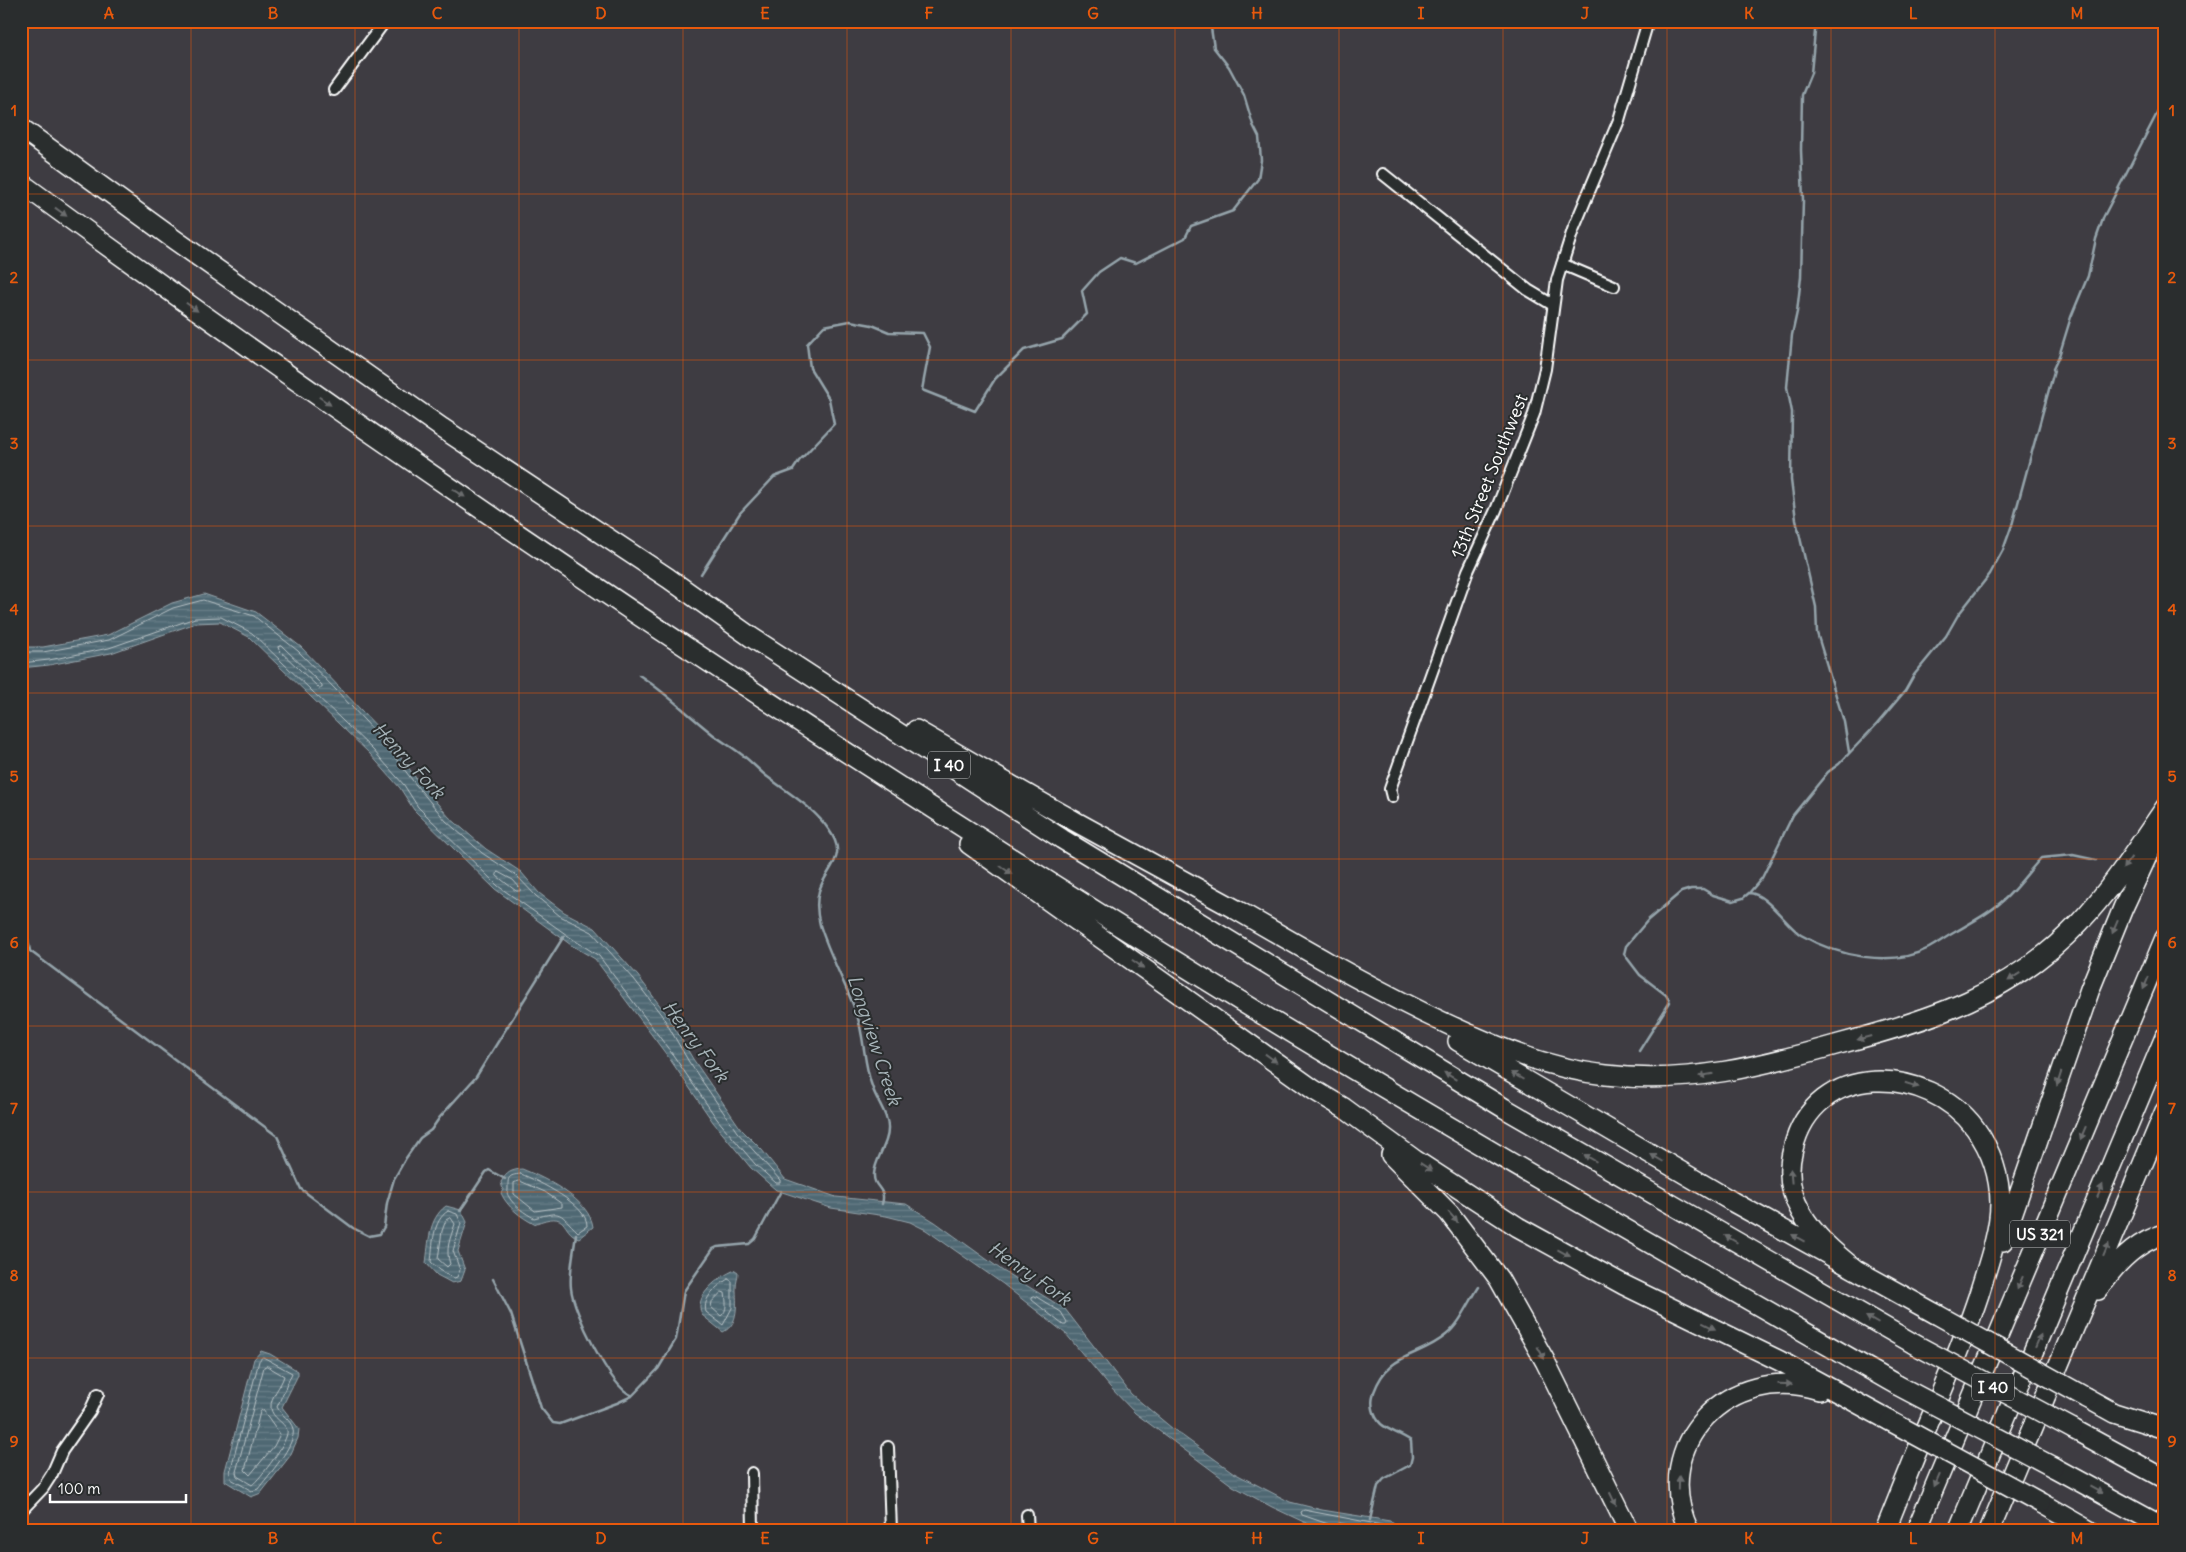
<svg xmlns="http://www.w3.org/2000/svg" width="2186" height="1552" font-family="Delius,sans-serif">
<defs>
<pattern id="water-rules" width="6" height="5" patternUnits="userSpaceOnUse" patternTransform="scale(1.25)"><rect width="6" height="5" fill="#4f6873"/><path d="M0 2.5h6" fill="none" stroke="#697f88"/></pattern>
</defs>
<rect width="100%" height="100%" fill="#3e3c42"/>
<filter id="ink" filterUnits="userSpaceOnUse"><feTurbulence type="fractalNoise" baseFrequency=".02" numOctaves="2"/><feDisplacementMap in="SourceGraphic" scale="10" xChannelSelector="R" yChannelSelector="G"/><feConvolveMatrix kernelMatrix="1 2 1 2 8 2 1 2 1" color-interpolation-filters="sRGB"/></filter>
<g filter="url(#ink)">
<path fill="url(#water-rules)" stroke="#95a4ab" d="M204,594L256,612L301,647L382,732L419,782L449,817L486,849L521,872L539,893L564,912L595,928L638,976L667,1015L693,1059L741,1129L762,1150L785,1179L836,1197L906,1204L935,1222L1003,1271L1065,1309L1131,1394L1173,1429L1234,1473L1290,1502L1322,1510L1390,1521L1403,1531H1345L1324,1528L1308,1524L1272,1507L1233,1486L1135,1413L1110,1387L1066,1334L1003,1284L926,1230L910,1222L886,1216L831,1208L776,1190L751,1168L713,1122L669,1058L595,959L571,945L495,889L414,810L400,788L370,754L249,637L220,622L196,623L111,653L49,665L21,668V647H43L108,635L172,603Z
M522,1169C545,1178 590,1200 593,1227L579,1238C559,1231 571,1209 534,1224C521,1217 507,1207 501,1193L503,1190L501,1182C507,1172 511,1170 522,1169Z
M446,1206L461,1210L467,1222L458,1251L465,1270L461,1281L452,1283L437,1275L426,1263C429,1243 428,1219 446,1206Z
M735,1270L738,1272C738,1278 736,1282 736,1288C736,1302 740,1324 723,1332L702,1315C692,1296 720,1276 735,1270Z
M261,1351L270,1354L298,1371V1375L282,1407L299,1429L298,1438L290,1456L261,1493L251,1497L225,1481V1471L254,1359Z"/>
<g fill="none" stroke-linecap="round" stroke-linejoin="round">
<path stroke="#b9c3c7" stroke-width="1" d="M282,646L322,685V688H319L279,650L278,647Z
M21,652H43L109,640L173,608L203,600L254,616L298,651L337,691L378,735L416,785L446,821L482,853L517,876L536,896L560,916L592,932L634,979L663,1017L689,1062L737,1132L780,1180V1183H776L755,1164L717,1119L673,1055L599,956L574,940L498,886L418,807L404,785L373,750L252,633L221,617L195,618L109,648L49,660L21,663
M498,872L513,880L520,888V891H516L497,876Z
M521,1174C538,1181 588,1205 587,1226L578,1232C558,1213 564,1210 534,1218C526,1214 513,1205 509,1197C506,1192 508,1194 508,1189C508,1178 507,1175 521,1174Z
M520,1181L545,1192L562,1204V1207L535,1211L514,1194V1183Z
M448,1211L457,1214L461,1223L453,1251L460,1270L457,1277L454,1278L440,1270L431,1262C433,1245 432,1221 448,1211Z
M451,1218L455,1224C450,1239 445,1249 450,1264L447,1267L438,1259L442,1231L446,1220Z
M728,1279L732,1281V1308L723,1325L706,1312C702,1298 717,1286 728,1279Z
M722,1292L725,1293C726,1301 728,1311 721,1316L711,1307L712,1302Z
M1035,1296L1061,1312L1067,1322L1066,1325H1063L1032,1300V1297Z
M263,1357L292,1373L277,1407C281,1415 291,1420 293,1429C297,1444 267,1477 258,1489L252,1491L231,1479L230,1472L259,1361Z
M267,1366L284,1376C281,1387 270,1396 271,1408C272,1418 284,1422 287,1430C290,1440 260,1479 252,1485L237,1476L236,1472L264,1367Z
M263,1410L280,1434L274,1446L250,1475L245,1470L260,1412Z
M1330,1531L1328,1524L1302,1515L1301,1512L1304,1510L1387,1526L1394,1531
M1337,1531L1336,1525L1339,1523L1380,1531"/>
<path stroke="#95a4ab" stroke-width="2.5" d="M1816,21L1811,73L1802,95L1801,150L1803,200L1801,277L1797,312L1792,335L1787,387L1792,412L1791,480L1796,520L1816,607L1817,633L1844,722L1849,752
M701,574L740,513L774,477L793,470L799,461L834,424L829,399L810,368L807,344L824,326L850,321L872,325L889,332L923,333L930,347L922,390L975,411L995,379L1024,350L1062,339L1087,314L1082,291L1099,272L1120,258L1136,263L1185,238L1191,226L1233,211L1258,179L1261,160L1259,137L1253,125L1244,95L1229,67L1214,48L1210,21
M639,675C665,692 686,713 710,732C719,740 731,746 741,754C751,761 759,771 769,778C790,794 814,808 829,830C849,858 827,866 819,891C816,902 817,914 820,925C829,954 845,983 856,1012C865,1037 863,1064 873,1089C877,1101 888,1114 888,1127C889,1144 875,1158 874,1174C873,1189 887,1187 882,1204
M1749,893C1766,893 1786,925 1801,935C1837,956 1891,968 1929,948C1938,943 1946,937 1955,932C1974,921 1993,911 2008,896C2020,884 2030,870 2041,858L2073,855L2096,860
M21,900L30,951L277,1136L301,1189L353,1228L369,1236L380,1234L384,1227L387,1203L394,1179L406,1158L420,1138L431,1130L440,1117L476,1077L564,936
M1639,1051L1670,1002L1666,995L1640,975L1624,954L1626,946L1648,920L1681,892L1691,889H1703L1713,895L1733,901L1743,898L1749,893L1762,878L1793,815L1828,772L1839,764L1877,724L1905,691L1914,675L1946,636L1958,615L1990,574L2003,550L2012,525L2054,371L2053,369L2059,356L2071,317L2088,276L2096,239L2104,216L2165,98
M460,1211L486,1172L489,1170L505,1179
M576,1234C574,1252 569,1270 571,1288C573,1311 610,1386 631,1395
M493,1279L511,1314L541,1408L553,1423L560,1424L617,1403L632,1396L658,1369L676,1339L684,1291L713,1249L717,1247L749,1244L755,1239L781,1191
M1370,1520L1378,1486L1384,1479L1410,1465L1412,1457L1411,1441C1402,1434 1389,1431 1381,1424C1373,1416 1370,1403 1374,1392C1388,1352 1419,1358 1446,1335C1460,1324 1469,1302 1479,1287"/>
<defs>
<path id="minor" d="M334,90L385,21
M1383,174L1528,290L1553,305
M1562,264L1614,286
M1392,797L1390,789L1468,571L1496,510L1534,414L1545,369L1557,280L1573,230L1619,120L1648,21
M888,1447L891,1531
M752,1473L753,1531
M21,1511L43,1488L52,1474L62,1451L90,1411L98,1394
M1027,1515L1028,1531"/>
<path id="motorway" d="M21,128L175,240L442,428L668,578L751,637L1062,839L1504,1108L1914,1344
M21,183C407,466 804,732 1211,983C1436,1122 1667,1253 1897,1385
M916,730C970,761 1023,793 1078,823C1130,852 1183,880 1235,909C1297,945 1359,981 1424,1013C1482,1041 1541,1068 1606,1075C1688,1085 1761,1066 1839,1044C1930,1020 2012,994 2079,923C2112,888 2138,847 2165,808
M969,844L1314,1090L1344,1108L1415,1160L1518,1227L1624,1285L1780,1361L1890,1421
M1458,1041L1733,1202L1936,1314
M1391,1155L1449,1213L1499,1279L1545,1361L1629,1531
M2003,1241L2090,989L2123,908L2155,839
M1856,1270C1836,1254 1814,1236 1801,1212C1790,1193 1787,1171 1793,1149C1814,1060 1927,1064 1975,1128C1991,1150 2000,1177 2000,1204C2000,1232 1987,1267 1979,1294C1961,1349 1937,1402 1915,1456C1905,1481 1895,1506 1885,1531
M2098,1290C2114,1265 2135,1242 2165,1234
M2087,1398L2114,1413L2165,1429
M2073,1429L2165,1479
M2053,1467L2165,1528
M2041,1503L2090,1531
M1689,1531C1648,1443 1731,1362 1819,1390
M1916,1531L2165,938
M1958,1531L2165,1037
M1989,1531L2165,1111"/>
</defs>
<use href="#minor" stroke="#fff" stroke-width="14"/>
<use href="#motorway" stroke="#fff" stroke-width="22"/>
<use href="#minor" stroke="#2a2d2e" stroke-width="10"/>
<use href="#motorway" stroke="#2a2d2e" stroke-width="19"/>
<defs>
<path id="motorway-bridge" d="M1936,1314L2087,1398
M1914,1344L2073,1429
M1897,1385L2053,1467
M1890,1421L2041,1503"/>
</defs>
<use href="#motorway-bridge" stroke="#fff" stroke-width="22" stroke-linecap="butt"/>
<use href="#motorway-bridge" stroke="#2a2d2e" stroke-width="19"/>
</g>
<defs><path id="oneway-solid" d="M-6-.8H1V-3.2L6.5 0L1 3.2V.8H-6Z" transform="scale(1.25)"/></defs>
<g fill="#6a6c6d">
<use href="#oneway-solid" transform="translate(61 212) rotate(36)"/>
<use href="#oneway-solid" transform="translate(192 307) rotate(35)"/>
<use href="#oneway-solid" transform="translate(325 401) rotate(35)"/>
<use href="#oneway-solid" transform="translate(459 493) rotate(34)"/>
<use href="#oneway-solid" transform="translate(2127 863) rotate(126)"/>
<use href="#oneway-solid" transform="translate(1006 870) rotate(36)"/>
<use href="#oneway-solid" transform="translate(2115 927) rotate(113)"/>
<use href="#oneway-solid" transform="translate(1138 964) rotate(35)"/>
<use href="#oneway-solid" transform="translate(2014 977) rotate(147)"/>
<use href="#oneway-solid" transform="translate(2146 983) rotate(113)"/>
<use href="#oneway-solid" transform="translate(1864 1038) rotate(165)"/>
<use href="#oneway-solid" transform="translate(1271 1058) rotate(36)"/>
<use href="#oneway-solid" transform="translate(1706 1075) rotate(171)"/>
<use href="#oneway-solid" transform="translate(1450 1076) rotate(-149)"/>
<use href="#oneway-solid" transform="translate(1517 1076) rotate(-150)"/>
<use href="#oneway-solid" transform="translate(2059 1079) rotate(108)"/>
<use href="#oneway-solid" transform="translate(1912 1085) rotate(17)"/>
<use href="#oneway-solid" transform="translate(2083 1133) rotate(113)"/>
<use href="#oneway-solid" transform="translate(1590 1158) rotate(-150)"/>
<use href="#oneway-solid" transform="translate(1657 1158) rotate(-150)"/>
<use href="#oneway-solid" transform="translate(1426 1167) rotate(33)"/>
<use href="#oneway-solid" transform="translate(1791 1176) rotate(-95)"/>
<use href="#oneway-solid" transform="translate(2100 1191) rotate(-67)"/>
<use href="#oneway-solid" transform="translate(1453 1217) rotate(49)"/>
<use href="#oneway-solid" transform="translate(1798 1238) rotate(-151)"/>
<use href="#oneway-solid" transform="translate(1731 1239) rotate(-150)"/>
<use href="#oneway-solid" transform="translate(2106 1250) rotate(-67)"/>
<use href="#oneway-solid" transform="translate(1564 1253) rotate(29)"/>
<use href="#oneway-solid" transform="translate(2020 1283) rotate(113)"/>
<use href="#oneway-solid" transform="translate(1872 1320) rotate(-150)"/>
<use href="#oneway-solid" transform="translate(1709 1326) rotate(26)"/>
<use href="#oneway-solid" transform="translate(2038 1341) rotate(-67)"/>
<use href="#oneway-solid" transform="translate(1541 1353) rotate(61)"/>
<use href="#oneway-solid" transform="translate(1785 1384) rotate(1)"/>
<use href="#oneway-solid" transform="translate(1937 1481) rotate(113)"/>
<use href="#oneway-solid" transform="translate(1679 1483) rotate(-89)"/>
<use href="#oneway-solid" transform="translate(2096 1490) rotate(29)"/>
<use href="#oneway-solid" transform="translate(1613 1499) rotate(64)"/>
</g>
</g>
<path fill="none" stroke="#e8590c" stroke-width="1" stroke-opacity="0.55" d="M191,21V1531M355,21V1531M519,21V1531M683,21V1531M847,21V1531M1011,21V1531M1175,21V1531M1339,21V1531M1503,21V1531M1667,21V1531M1831,21V1531M1995,21V1531M21,194H2165M21,360H2165M21,526H2165M21,693H2165M21,859H2165M21,1026H2165M21,1192H2165M21,1358H2165"/>
<g text-anchor="middle" dominant-baseline="central" stroke-width="4" stroke-linejoin="round" paint-order="stroke">
<g fill="#2a2d2e" stroke="#bfc0c0" stroke-width="1">
<rect x="928" y="751.5" width="42" height="27" rx="4"/>
<rect x="2010" y="1220.5" width="60" height="27" rx="4"/>
<rect x="1972" y="1373.5" width="42" height="27" rx="4"/>
</g>
<g font-size="16" font-weight="bold" fill="#fff">
<text x="949" y="765">I 40</text>
<text x="2040" y="1234">US 321</text>
<text x="1993" y="1387">I 40</text>
</g>
<g font-size="18" fill="#fff" stroke="#2a2d2e">
<text transform="translate(1489 476) rotate(-68)">13th Street Southwest</text>
</g>
<g font-size="19" font-style="italic" fill="#a7b4b9" stroke="#2a2d2e">
<text transform="translate(409 760) rotate(47)">Henry Fork</text>
<text transform="translate(875 1040) rotate(72)">Longview Creek</text>
<text transform="translate(696 1041) rotate(53)">Henry Fork</text>
<text transform="translate(1030 1273) rotate(35)">Henry Fork</text>
</g>
</g>
<rect width="2186" height="1552" fill="none" stroke="#2a2d2e" stroke-width="55"/>
<path d="M50 1494v8h136v-8" fill="none" stroke="#ffffff" stroke-width="2.5"/>
<text x="58" y="1494" font-size="15" fill="#ffffff" stroke="#2a2d2e" stroke-width="4" paint-order="stroke">100 m</text>
<rect x="28" y="28" width="2130" height="1496" fill="none" stroke="#e8590c" stroke-width="2"/>
<g font-size="16" text-anchor="middle" font-weight="bold" fill="#e8590c">
<text x="109" y="19">A</text>
<text x="273" y="19">B</text>
<text x="437" y="19">C</text>
<text x="601" y="19">D</text>
<text x="765" y="19">E</text>
<text x="929" y="19">F</text>
<text x="1093" y="19">G</text>
<text x="1257" y="19">H</text>
<text x="1421" y="19">I</text>
<text x="1585" y="19">J</text>
<text x="1749" y="19">K</text>
<text x="1913" y="19">L</text>
<text x="2077" y="19">M</text>
<text x="14" y="116">1</text>
<text x="2172" y="116">1</text>
<text x="14" y="283">2</text>
<text x="2172" y="283">2</text>
<text x="14" y="449">3</text>
<text x="2172" y="449">3</text>
<text x="14" y="615">4</text>
<text x="2172" y="615">4</text>
<text x="14" y="782">5</text>
<text x="2172" y="782">5</text>
<text x="14" y="948">6</text>
<text x="2172" y="948">6</text>
<text x="14" y="1114">7</text>
<text x="2172" y="1114">7</text>
<text x="14" y="1281">8</text>
<text x="2172" y="1281">8</text>
<text x="14" y="1447">9</text>
<text x="2172" y="1447">9</text>
<text x="109" y="1544">A</text>
<text x="273" y="1544">B</text>
<text x="437" y="1544">C</text>
<text x="601" y="1544">D</text>
<text x="765" y="1544">E</text>
<text x="929" y="1544">F</text>
<text x="1093" y="1544">G</text>
<text x="1257" y="1544">H</text>
<text x="1421" y="1544">I</text>
<text x="1585" y="1544">J</text>
<text x="1749" y="1544">K</text>
<text x="1913" y="1544">L</text>
<text x="2077" y="1544">M</text>
</g>
</svg>
